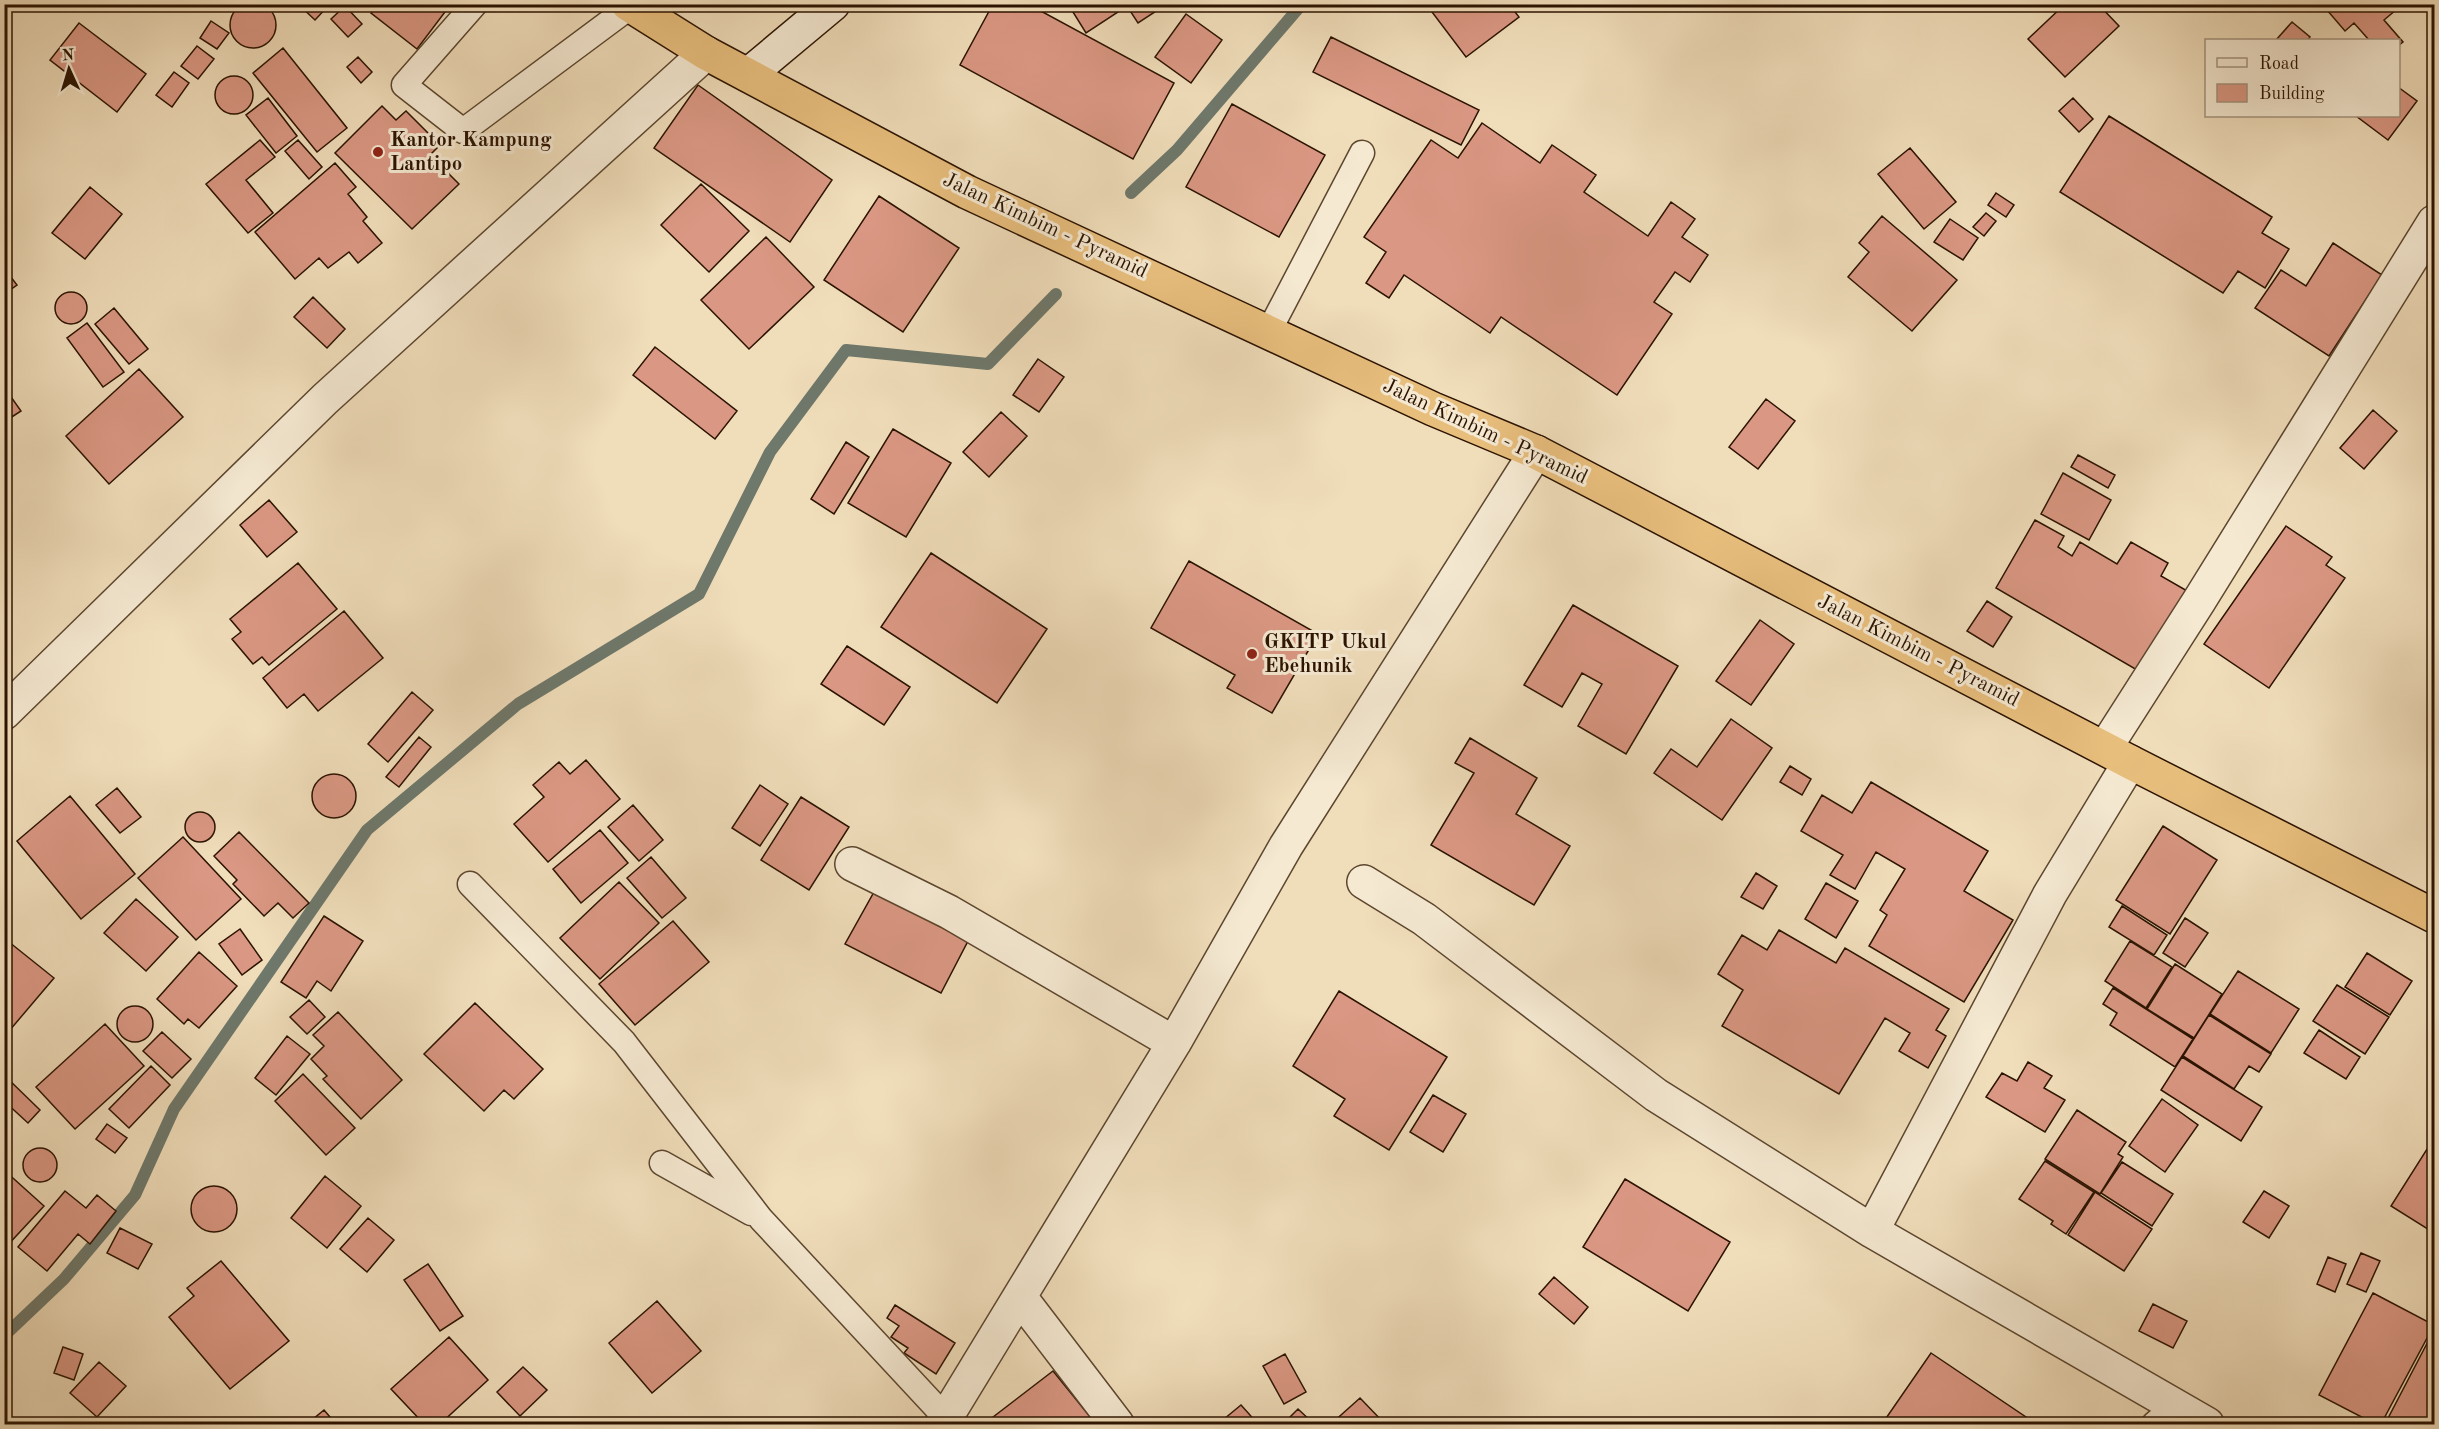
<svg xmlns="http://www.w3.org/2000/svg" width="2439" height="1429" font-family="'Old Standard TT',serif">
<rect width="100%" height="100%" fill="#f0ddba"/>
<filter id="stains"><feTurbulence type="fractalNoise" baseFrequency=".00333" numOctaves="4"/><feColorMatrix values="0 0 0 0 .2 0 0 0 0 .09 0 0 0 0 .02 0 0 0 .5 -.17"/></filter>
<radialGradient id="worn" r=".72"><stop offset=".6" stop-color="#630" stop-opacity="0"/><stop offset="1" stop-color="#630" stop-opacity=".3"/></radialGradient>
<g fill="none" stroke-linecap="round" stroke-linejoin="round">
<path stroke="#6e786b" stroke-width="12" d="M1131,193L1177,150L1302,4
M4,1336L64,1279L135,1195L174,1109L367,830L518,704L699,594L770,452L846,350L988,364L1056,294"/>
</g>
<path fill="#da9783" stroke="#2b1300" stroke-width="1.5" d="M230 25a23 23 0 1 1 46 0a23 23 0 1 1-46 0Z
M298,4H330L315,20Z
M378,4H451L417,49L371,13Z
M993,4H1028L1174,83L1133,159L960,65Z
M1068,4H1167L1138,23L1127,6L1086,33Z
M1426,4H1509L1519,17L1466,57Z
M2065,4H2098L2119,26L2065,77L2028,39Z
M2333,4H2403L2384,20L2403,42L2398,46V40H2369L2354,23L2345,31L2327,10Z
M345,6L362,24L348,37L331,19Z
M1186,14L1222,40L1191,83L1155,57Z
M211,21L229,33L217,49L200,38Z
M2292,22L2310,37L2308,40H2276Z
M79,23L146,74L117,112L50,60Z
M1331,37L1479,110L1461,145L1313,72Z
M197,46L214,59L198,79L181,66Z
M283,48L347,128L317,152L253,73Z
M358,57L372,72L361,83L347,67Z
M174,72L189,83L172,107L156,95Z
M215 95a19 19 0 1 1 38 0a19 19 0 1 1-38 0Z
M698,85L832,180L790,242L654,148Z
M2398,87L2417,101L2388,140L2356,116H2398Z
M268,98L297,136L276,153L246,115Z
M2073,98L2093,119L2079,132L2059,111Z
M1232,104L1325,155L1279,237L1186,187Z
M382,106L396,120L406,111L440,145L430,155L459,184L412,229L335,153Z
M2109,116L2272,217L2262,233L2289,249L2265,288L2238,271L2223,293L2060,192Z
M1482,123L1540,163L1552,145L1596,175L1584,192L1648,236L1671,202L1695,219L1682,237L1708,255L1690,282L1675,272L1654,302L1672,314L1617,395L1501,317L1490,333L1404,275L1389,298L1366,283L1386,252L1364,237L1431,140L1458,158Z
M260,140L275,157L246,180L273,213L248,233L206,184Z
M298,140L322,167L309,179L285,151Z
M1910,148L1956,202L1924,229L1878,174Z
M335,163L356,187L348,194L367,217L363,221L382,243L358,263L349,252L328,268L319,258L295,279L255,232Z
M701,184L749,231L709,272L661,225Z
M90,187L122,214L85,259L52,233Z
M1996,193L2014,205L2006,217L1988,205Z
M879,196L959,248L903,332L824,280Z
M1986,213L1996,221L1984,236L1973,227Z
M1882,216L1957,280L1912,331L1848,277L1869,252L1859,243Z
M1950,219L1978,238L1963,260L1934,242Z
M766,237L814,287L749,349L701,300Z
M2333,243L2382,275L2329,356L2255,308L2281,270L2306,286Z
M4,268L17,285L4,294Z
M55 308a16 16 0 1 1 32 0a16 16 0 1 1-32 0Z
M313,297L345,329L327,348L294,317Z
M114,308L148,349L129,364L95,324Z
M87,323L124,372L103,387L67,338Z
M655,347L737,411L715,439L633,375Z
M1038,359L1064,377L1039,412L1013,395Z
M139,369L183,417L109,484L66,436Z
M4,387L21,411L4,422Z
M1766,399L1795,421L1758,469L1729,447Z
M2373,410L2397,431L2364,469L2340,448Z
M1001,412L1027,436L989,477L963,452Z
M893,429L951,463L906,537L848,503Z
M846,442L869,457L834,514L811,499Z
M2078,455L2115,475L2108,488L2071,467Z
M2063,473L2111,500L2089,540L2041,514Z
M269,500L297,532L267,557L240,525Z
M2035,520L2064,536L2058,547L2072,556L2080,542L2117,564L2131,542L2168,563L2161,576L2196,596L2149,677L1996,588Z
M2286,526L2332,557L2326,565L2345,578L2269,688L2204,644Z
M931,553L1047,629L997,703L881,627Z
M1189,561L1318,634L1272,713L1227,688L1235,675L1151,628Z
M298,563L337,609L269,665L262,657L253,664L232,639L241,632L230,619Z
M1987,601L2012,617L1993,647L1967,631Z
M1573,605L1678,666L1626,754L1578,726L1602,684L1582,673L1562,707L1524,685Z
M344,611L383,658L318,711L304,694L287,708L263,678Z
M1760,620L1794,644L1751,705L1716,681Z
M847,646L910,687L884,725L821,684Z
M412,692L433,710L388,762L368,744Z
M1731,719L1772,748L1722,820L1654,773L1671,749L1697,767Z
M419,737L431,747L399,787L386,777Z
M1470,738L1537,778L1516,814L1570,846L1534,905L1431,845L1474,773L1455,763Z
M586,760L620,799L548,862L514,824L544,797L533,785L559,762L570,774Z
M1790,766L1811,779L1802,795L1780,782Z
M312 796a22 22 0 1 1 44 0a22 22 0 1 1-44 0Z
M1871,782L1988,851L1964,891L2013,920L1964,1002L1869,946L1887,915L1880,910L1905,869L1876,852L1855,889L1830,875L1843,855L1801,831L1822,795L1852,813Z
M760,785L788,804L760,846L732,828Z
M117,788L141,817L120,833L96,805Z
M70,796L135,874L81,919L17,841Z
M801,797L849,827L809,890L761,860Z
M633,805L663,840L639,861L608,827Z
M185 827a15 15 0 1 1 30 0a15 15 0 1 1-30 0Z
M2163,826L2217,860L2170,934L2116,900Z
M600,830L628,863L581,903L553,869Z
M239,832L309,903L293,918L278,903L264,916L233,884L237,880L214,856Z
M183,837L241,899L196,940L138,878Z
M651,857L686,898L662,918L627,878Z
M1756,873L1777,886L1763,909L1741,897Z
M619,882L659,923L600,979L560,938Z
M1826,883L1858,901L1836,938L1805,919Z
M874,892L968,941L941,993L845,944Z
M136,899L178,937L146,971L104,933Z
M2122,906L2167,935L2154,955L2109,927Z
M324,916L363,941L331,991L317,981L306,998L281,982Z
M2185,918L2208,933L2185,967L2163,953Z
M673,921L709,962L635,1025L599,984Z
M240,929L262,960L242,975L219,944Z
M1779,930L1836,963L1845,948L1949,1009L1936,1030L1946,1036L1928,1068L1899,1051L1910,1033L1885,1018L1839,1094L1722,1026L1743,990L1718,974L1742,935L1767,950Z
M4,938L54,978L4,1037Z
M2130,941L2172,967L2146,1008L2105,981Z
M199,952L237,986L199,1028L188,1019L184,1024L157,999Z
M2367,953L2412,981L2390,1015L2345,987Z
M2175,964L2222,994L2194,1038L2147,1009Z
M2238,971L2299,1009L2271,1053L2210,1014Z
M2337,985L2389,1017L2365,1054L2313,1021Z
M2113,988L2193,1039L2175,1067L2110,1025L2117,1013L2103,1004Z
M1339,991L1447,1057L1389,1150L1334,1116L1345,1099L1293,1066Z
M309,1000L325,1017L307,1034L290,1017Z
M475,1003L543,1069L514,1099L504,1090L484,1111L424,1054Z
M117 1024a18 18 0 1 1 36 0a18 18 0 1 1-36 0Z
M338,1012L402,1080L361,1119L323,1079L327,1076L311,1059L324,1046L313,1035Z
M2209,1015L2271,1054L2259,1072L2249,1066L2234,1089L2183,1056Z
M105,1024L144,1066L75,1129L36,1087Z
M2319,1030L2360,1057L2346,1079L2304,1053Z
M162,1032L191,1059L172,1078L143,1051Z
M287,1036L310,1054L276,1095L255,1078Z
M2182,1057L2262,1107L2241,1141L2161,1090Z
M2028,1062L2052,1076L2044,1088L2065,1100L2045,1132L1986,1097L2002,1073L2017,1081Z
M151,1066L170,1085L129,1128L109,1109Z
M303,1074L355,1128L326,1155L275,1101Z
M5,1076L40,1110L28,1123L4,1101Z
M1433,1095L1466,1114L1443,1152L1410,1132Z
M2162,1099L2198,1125L2165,1172L2129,1146Z
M2077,1110L2126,1142L2118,1154L2123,1157L2100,1194L2045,1159Z
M107,1124L127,1138L115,1153L96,1139Z
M2434,1138V1233L2391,1206Z
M23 1165a17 17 0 1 1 34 0a17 17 0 1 1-34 0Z
M2045,1161L2094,1192L2066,1234L2051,1224L2053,1221L2019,1199Z
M2122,1162L2173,1194L2152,1226L2101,1193Z
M4,1170L44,1206L4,1249Z
M325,1176L361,1206L327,1248L291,1218Z
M1625,1179L1730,1242L1688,1311L1583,1247Z
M191 1209a23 23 0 1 1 46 0a23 23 0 1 1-46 0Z
M65,1191L86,1208L97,1195L116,1211L90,1244L78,1234L47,1271L18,1247Z
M2264,1191L2289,1206L2269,1238L2243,1222Z
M2095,1192L2152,1229L2124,1271L2068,1235Z
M368,1218L394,1240L367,1272L340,1249Z
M120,1228L152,1244L138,1269L107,1253Z
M2361,1253L2380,1261L2366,1292L2347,1284Z
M2328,1257L2346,1264L2335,1292L2317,1284Z
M221,1261L289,1341L230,1389L169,1317L194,1296L187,1288Z
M428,1264L463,1316L440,1331L404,1280Z
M1554,1277L1588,1307L1574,1324L1539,1294Z
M2373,1293L2434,1325L2381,1424H2375L2319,1395Z
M657,1301L701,1351L652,1393L609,1343Z
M2153,1304L2187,1321L2173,1348L2139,1331Z
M895,1305L955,1343L936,1374L904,1353L908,1348L891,1337L899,1326L887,1318Z
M2434,1330V1424H2385Z
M449,1337L488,1380L440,1424H424L391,1389Z
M63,1347L83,1354L74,1380L54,1373Z
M1931,1353L2035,1423L2034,1424H1882Z
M1285,1354L1306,1392L1284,1404L1263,1366Z
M99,1362L126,1386L97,1417L70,1393Z
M523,1367L547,1390L520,1416L497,1392Z
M1053,1371L1096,1424H984Z
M1360,1398L1385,1424H1331Z
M1241,1405L1258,1424H1218Z
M1298,1409L1314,1424H1283Z
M324,1410L336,1424H307Z"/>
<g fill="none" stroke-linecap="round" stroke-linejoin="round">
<defs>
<path id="lane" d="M475,4L404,85L463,131L631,6
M1269,331L1362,153
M470,884L624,1042L761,1219L946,1418
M662,1163L751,1213
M2154,1424L2175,1406"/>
<path id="street" d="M4,713L325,399L706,53
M2105,748L2199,601L2434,222
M852,864L949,912L1174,1043
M1364,882L1424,919L1656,1095L1872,1231L2207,1424
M1872,1231L2050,894L2130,762
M1020,1297L1117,1424
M942,1424L1174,1043L1286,846L1536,452"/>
<path id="secondary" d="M748,75L833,4"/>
<path id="highway" d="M628,4L706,53L967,192L1433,409L1536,452L2130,762L2434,916"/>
</defs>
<use href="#lane" stroke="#5c462e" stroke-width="27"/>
<use href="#street" stroke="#5c462e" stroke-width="36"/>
<use href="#secondary" stroke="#2b1300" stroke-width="36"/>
<use href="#highway" stroke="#2b1300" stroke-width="36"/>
<use href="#lane" stroke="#f5e9d2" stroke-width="24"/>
<use href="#street" stroke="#f5e9d2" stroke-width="33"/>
<use href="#secondary" stroke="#f5e9d2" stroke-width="33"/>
<use href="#highway" stroke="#e8be7d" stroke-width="33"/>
</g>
<g fill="#8f2418" stroke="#f5e9d2" stroke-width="2">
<circle cx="378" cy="152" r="6"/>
<circle cx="1252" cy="654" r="6"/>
</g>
<g text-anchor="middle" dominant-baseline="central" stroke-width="6" stroke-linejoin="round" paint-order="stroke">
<g font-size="21" font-weight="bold" fill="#2b1300" stroke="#f5e9d2" text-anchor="start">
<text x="390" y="140">Kantor Kampung<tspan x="390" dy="24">Lantipo</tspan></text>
<text x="1264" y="642">GKITP Ukul<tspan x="1264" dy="24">Ebehunik</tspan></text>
</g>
<g font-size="21" fill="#2b1300" stroke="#f5e9d2">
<text transform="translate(1045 226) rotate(25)">Jalan Kimbim - Pyramid</text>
<text transform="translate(1485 432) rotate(25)">Jalan Kimbim - Pyramid</text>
<text transform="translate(1918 651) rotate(27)">Jalan Kimbim - Pyramid</text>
</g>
</g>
<rect width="2439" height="1429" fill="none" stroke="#f0ddba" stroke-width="24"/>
<rect x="6" y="6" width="2427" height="1417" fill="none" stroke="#2b1300" stroke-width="3"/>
<rect x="12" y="12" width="2415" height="1405" fill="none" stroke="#2b1300" stroke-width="1.5"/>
<rect x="2205" y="39" width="195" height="78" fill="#f5e9d2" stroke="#a4937e" stroke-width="1.5"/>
<rect x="2217" y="58" width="30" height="9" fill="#f5e9d2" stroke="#a4937e" stroke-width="1.5"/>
<text x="2259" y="69" font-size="18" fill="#2b1300">Road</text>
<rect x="2217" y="84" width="30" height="18" fill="#da9783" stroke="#a4937e" stroke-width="1.5"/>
<text x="2259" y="99" font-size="18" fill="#2b1300">Building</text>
<g transform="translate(69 69) rotate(356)" stroke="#f5e9d2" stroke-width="4.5" paint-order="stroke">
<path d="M0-4.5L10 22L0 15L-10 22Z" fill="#2b1300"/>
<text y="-9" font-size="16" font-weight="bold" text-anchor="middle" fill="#2b1300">N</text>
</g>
<rect width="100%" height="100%" filter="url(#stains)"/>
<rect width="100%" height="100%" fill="url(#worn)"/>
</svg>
